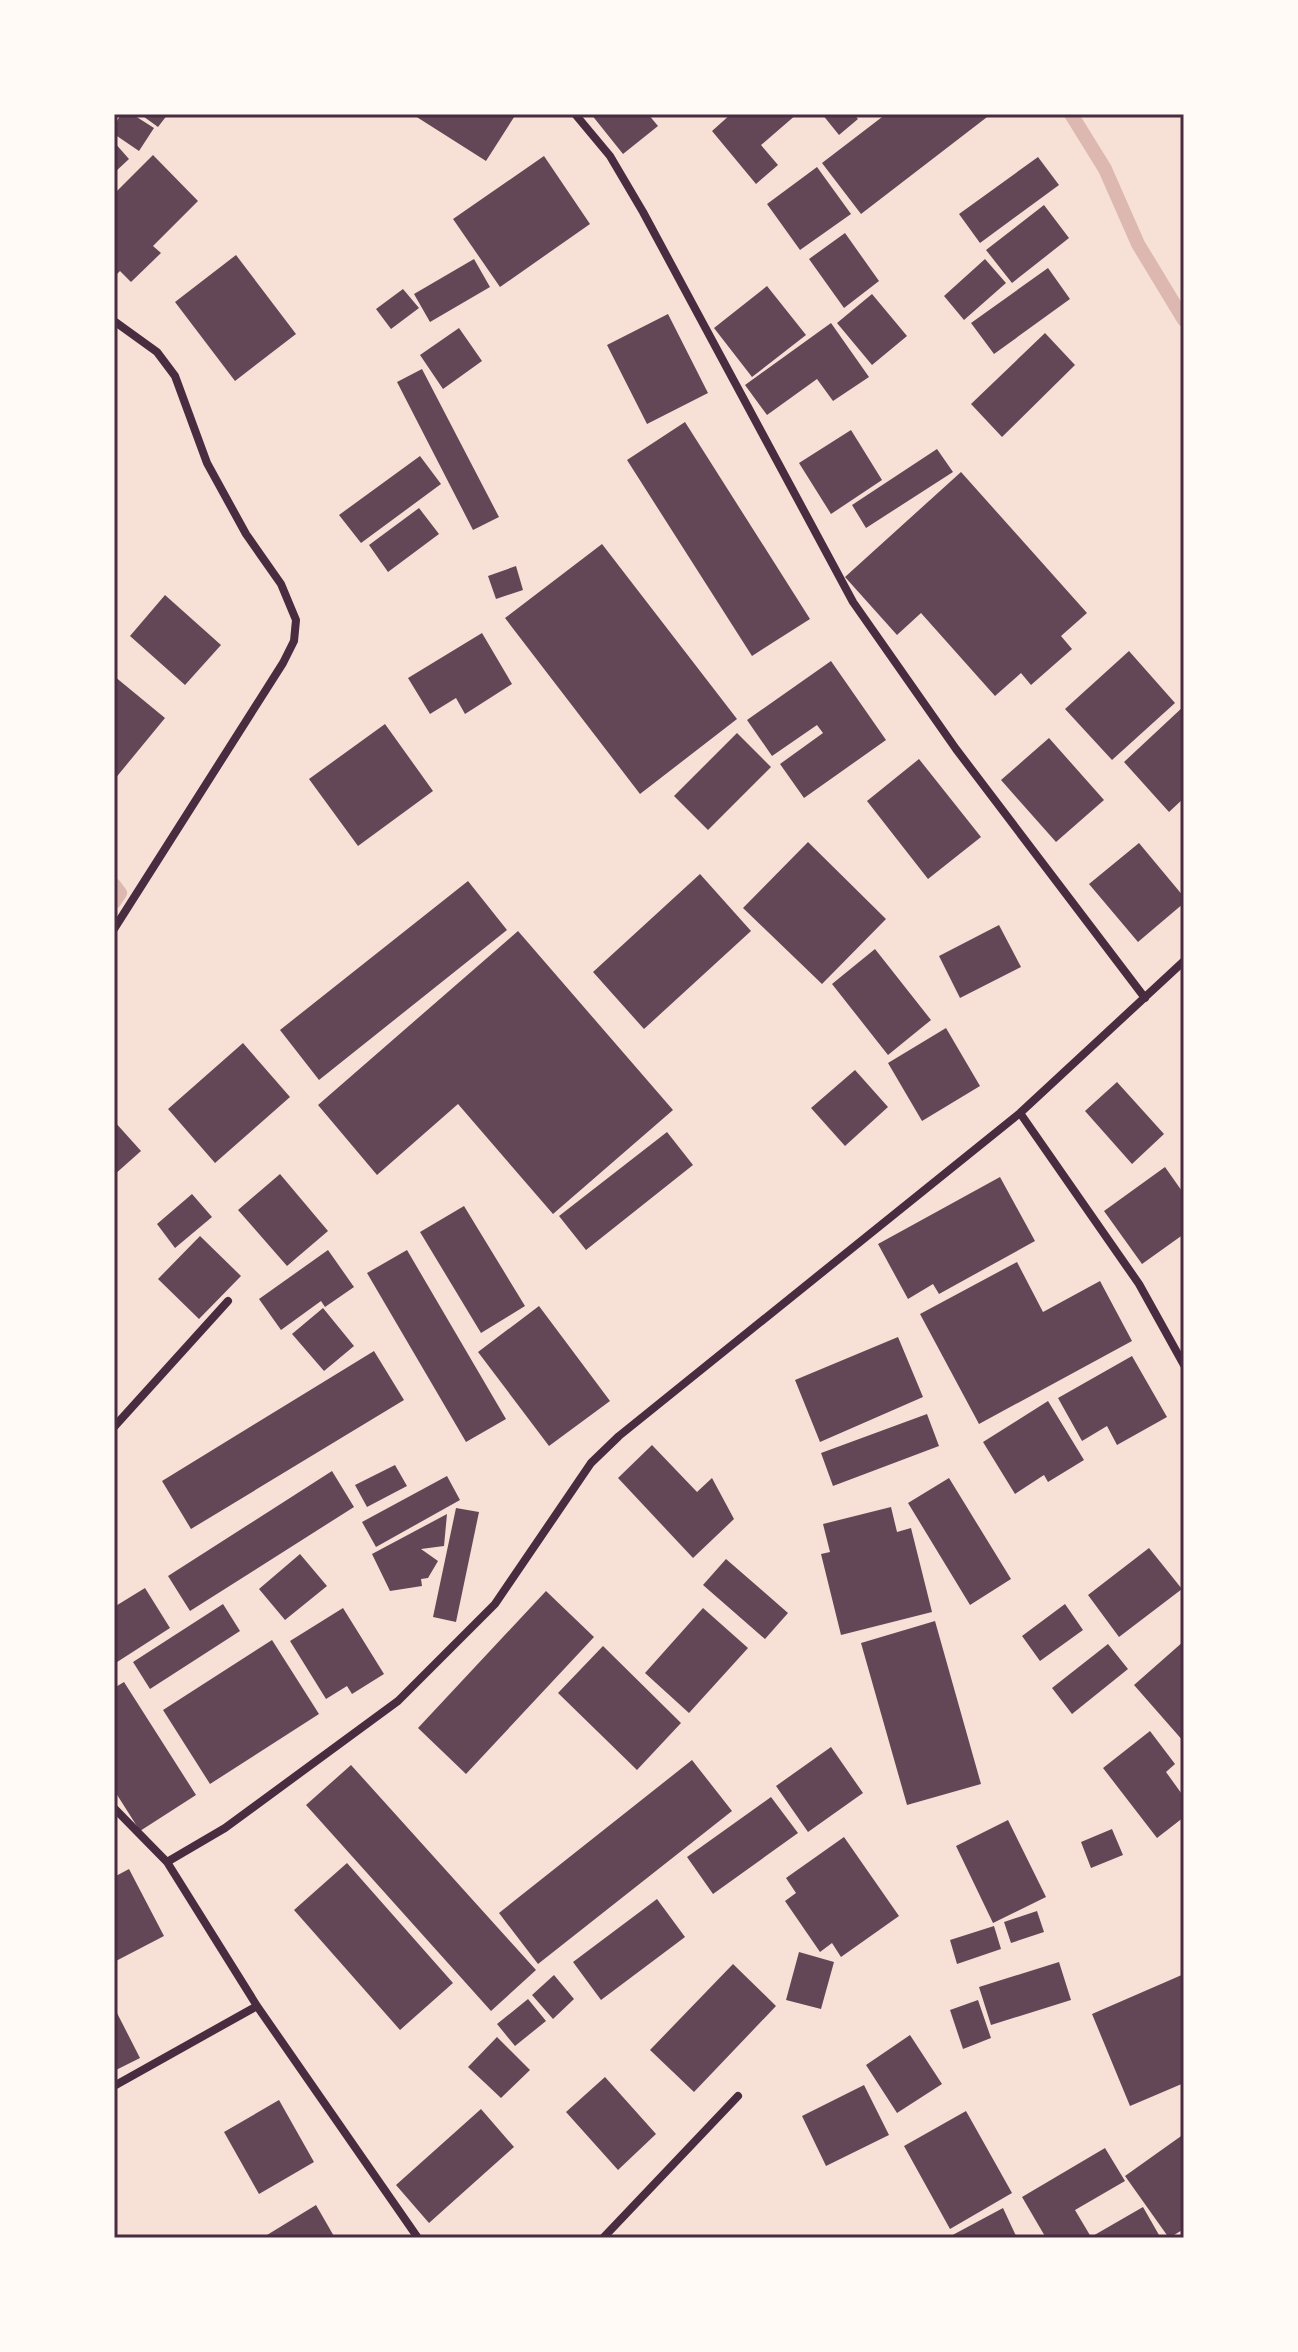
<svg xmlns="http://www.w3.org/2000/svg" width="1298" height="2352" font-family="Lato,sans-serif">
<rect width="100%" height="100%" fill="#f7e1d7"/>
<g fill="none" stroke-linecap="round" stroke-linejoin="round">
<path stroke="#dcb8b0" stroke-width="14" d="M1071,114L1105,169L1138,244L1184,320
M114,885L120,893L114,902"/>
</g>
<path fill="#644757" d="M121,114H132L154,128L139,151L114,134V126Z
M140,114H168L158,127Z
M412,114H516L486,161Z
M591,114H648L658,126L623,154Z
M731,114H797L761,145L778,165L756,184L712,131Z
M822,114H854L858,119L839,135Z
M886,114H991L861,214L822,163Z
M114,142L129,159L114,173Z
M153,155L198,201L153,246L161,253L131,282L120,271L114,277V194Z
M544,156L590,224L500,287L453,219Z
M1038,157L1059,185L980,243L959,214Z
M817,167L851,214L800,250L767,204Z
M1044,205L1069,238L1012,283L986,250Z
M845,233L879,281L844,308L809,259Z
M236,255L296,334L235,381L175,302Z
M474,259L490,287L430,322L414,294Z
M985,259L1006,283L964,320L944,296Z
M1048,268L1070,299L994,354L971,323Z
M767,286L806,335L752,377L714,328Z
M403,289L419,308L391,329L376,309Z
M872,294L907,336L872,365L837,323Z
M668,314L708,393L647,424L607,345Z
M831,323L869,377L833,401L817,379L767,415L745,385Z
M459,328L482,361L443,389L420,355Z
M1045,333L1075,365L1002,437L971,404Z
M422,369L499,517L473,530L397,382Z
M685,422L810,619L752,656L627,460Z
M851,430L882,480L831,514L799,463Z
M937,449L953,472L866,528L852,505Z
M420,456L441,484L361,543L339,515Z
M961,472L1087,613L1061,636L1072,649L1031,685L1021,673L995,696L921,613L897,635L845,577Z
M419,508L439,534L388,572L369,545Z
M602,544L737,719L640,794L505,618Z
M516,566L523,590L496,599L488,576Z
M165,595L221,645L185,685L130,636Z
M482,633L512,684L465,714L456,698L430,714L408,678Z
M1129,651L1175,703L1112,760L1065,709Z
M831,661L886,740L804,798L780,764L823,733L817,725L772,756L747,720Z
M114,676L165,718L114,780Z
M1184,706V798L1169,812L1124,762Z
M385,724L433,791L358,846L309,779Z
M737,733L771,767L708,830L674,796Z
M1049,738L1104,800L1056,842L1001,780Z
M919,759L981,837L928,879L867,801Z
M808,842L886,919L822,984L743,908Z
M1139,843L1184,897V903L1138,942L1089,884Z
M700,874L751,931L644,1029L593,972Z
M468,881L507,930L319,1080L280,1030Z
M999,925L1021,967L960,998L939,956Z
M518,931L673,1110L553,1214L458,1104L377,1175L318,1105Z
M875,949L931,1020L888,1055L832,984Z
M946,1028L980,1086L922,1121L888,1063Z
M243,1043L290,1097L215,1163L168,1109Z
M855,1070L888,1107L845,1146L811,1108Z
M1117,1082L1164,1134L1132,1164L1085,1111Z
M114,1121L141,1151L114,1175Z
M667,1132L693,1165L586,1250L559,1216Z
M1165,1167L1184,1194V1234L1142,1264L1104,1211Z
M280,1174L328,1231L287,1266L238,1210Z
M1000,1177L1035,1241L939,1294L933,1284L908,1299L878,1244Z
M192,1194L212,1217L175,1248L157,1224Z
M464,1206L525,1306L481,1333L420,1232Z
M200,1236L241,1276L199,1319L158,1279Z
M328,1250L354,1287L325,1307L321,1301L281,1330L259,1299Z
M407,1250L506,1419L466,1442L367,1273Z
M1017,1262L1043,1312L1100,1281L1132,1341L979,1424L920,1314Z
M539,1306L610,1401L549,1446L478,1352Z
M323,1308L354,1346L324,1371L292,1334Z
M898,1337L923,1397L820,1442L795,1380Z
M374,1351L404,1400L191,1529L162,1481Z
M1132,1356L1167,1417L1117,1445L1107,1426L1082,1441L1058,1398Z
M1048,1401L1084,1460L1048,1482L1044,1475L1015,1494L983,1442Z
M927,1414L939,1446L833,1486L821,1453Z
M652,1445L697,1492L712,1478L734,1519L693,1558L618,1478Z
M395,1465L407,1486L367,1507L355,1485Z
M332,1471L354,1507L190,1611L168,1576Z
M447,1476L460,1500L376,1547L362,1522Z
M949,1478L1011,1579L970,1605L908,1503Z
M891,1507L897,1532L911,1528L932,1612L841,1635L821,1554L830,1552L823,1524Z
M456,1508L479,1512L456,1622L433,1617Z
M447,1514L444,1546L421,1549L438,1561L428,1578L421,1579L422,1586L390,1591L372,1554Z
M1149,1548L1182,1589L1119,1637L1088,1595Z
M300,1554L327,1586L285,1620L259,1589Z
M726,1559L788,1613L765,1639L703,1585Z
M145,1588L170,1628L114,1664V1607Z
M546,1591L594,1637L466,1774L418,1728Z
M223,1604L240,1631L150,1689L133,1662Z
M1065,1604L1083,1630L1040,1661L1022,1636Z
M343,1608L384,1674L352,1694L347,1686L326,1699L290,1641Z
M703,1608L748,1648L689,1713L645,1673Z
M935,1621L981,1784L907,1805L861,1643Z
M272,1640L319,1714L210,1784L163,1710Z
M1184,1641V1742L1134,1685Z
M1108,1644L1128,1669L1072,1714L1052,1688Z
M603,1646L681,1723L637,1770L558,1693Z
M124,1682L196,1795L140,1831L114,1790V1688Z
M1150,1731L1175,1764L1166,1772L1184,1797V1817L1157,1838L1103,1768Z
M831,1747L863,1793L808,1832L776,1786Z
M692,1760L732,1811L538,1964L499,1913Z
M351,1765L536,1970L491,2011L306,1805Z
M771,1797L798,1833L713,1894L687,1857Z
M1008,1820L1046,1897L993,1923L956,1846Z
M1112,1829L1123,1855L1091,1868L1081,1842Z
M844,1837L899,1916L841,1957L832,1943L820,1952L785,1901L796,1893L786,1878Z
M347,1863L453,1983L400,2030L294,1910Z
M129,1869L164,1936L114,1962V1877Z
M657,1899L685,1937L601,2000L573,1962Z
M1037,1911L1044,1932L1011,1943L1004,1922Z
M994,1926L1001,1949L957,1964L950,1940Z
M799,1952L834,1962L821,2009L786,2000Z
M1059,1962L1071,2000L991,2025L979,1987Z
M733,1964L776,2006L694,2092L650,2050Z
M1184,1974V2083L1130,2106L1092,2014Z
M554,1975L574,1999L553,2019L532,1995Z
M528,1999L546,2021L515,2046L497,2024Z
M978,2000L991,2038L963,2049L950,2010Z
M117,2013L140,2058L114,2071V2014Z
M910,2035L942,2084L897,2113L866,2065Z
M497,2037L530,2070L501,2098L468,2067Z
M605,2077L656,2134L618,2170L566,2112Z
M864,2085L889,2135L826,2166L802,2116Z
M279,2100L314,2162L259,2194L224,2132Z
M481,2109L514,2147L429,2223L396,2185Z
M966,2111L1012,2193L950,2229L904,2146Z
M1184,2134V2229L1169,2238L1125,2176Z
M1105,2148L1125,2181L1075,2210L1091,2237L1143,2207L1159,2235L1154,2238H1046L1022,2197Z
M316,2205L335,2238H269L267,2235Z
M1003,2208L1017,2238H947Z"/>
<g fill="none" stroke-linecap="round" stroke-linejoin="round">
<path stroke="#4a2c40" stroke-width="8" d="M575,114L610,156L643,212L853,602L956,749L1145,998
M114,321L157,352L175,376L207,463L246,534L281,584L296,620L294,641L283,663L114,929
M1020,1113L1139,1284L1184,1365
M114,1427L228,1301
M114,1808L167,1862L257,2006L418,2238
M167,1862L225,1828L398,1701L495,1604L591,1463L619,1436L1020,1113L1184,961
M114,2086L257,2006
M603,2238L738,2096"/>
</g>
<rect width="1298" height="2352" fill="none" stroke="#fffaf5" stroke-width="232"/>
<rect x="116" y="116" width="1066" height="2120" fill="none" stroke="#4a2c40" stroke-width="3"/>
</svg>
